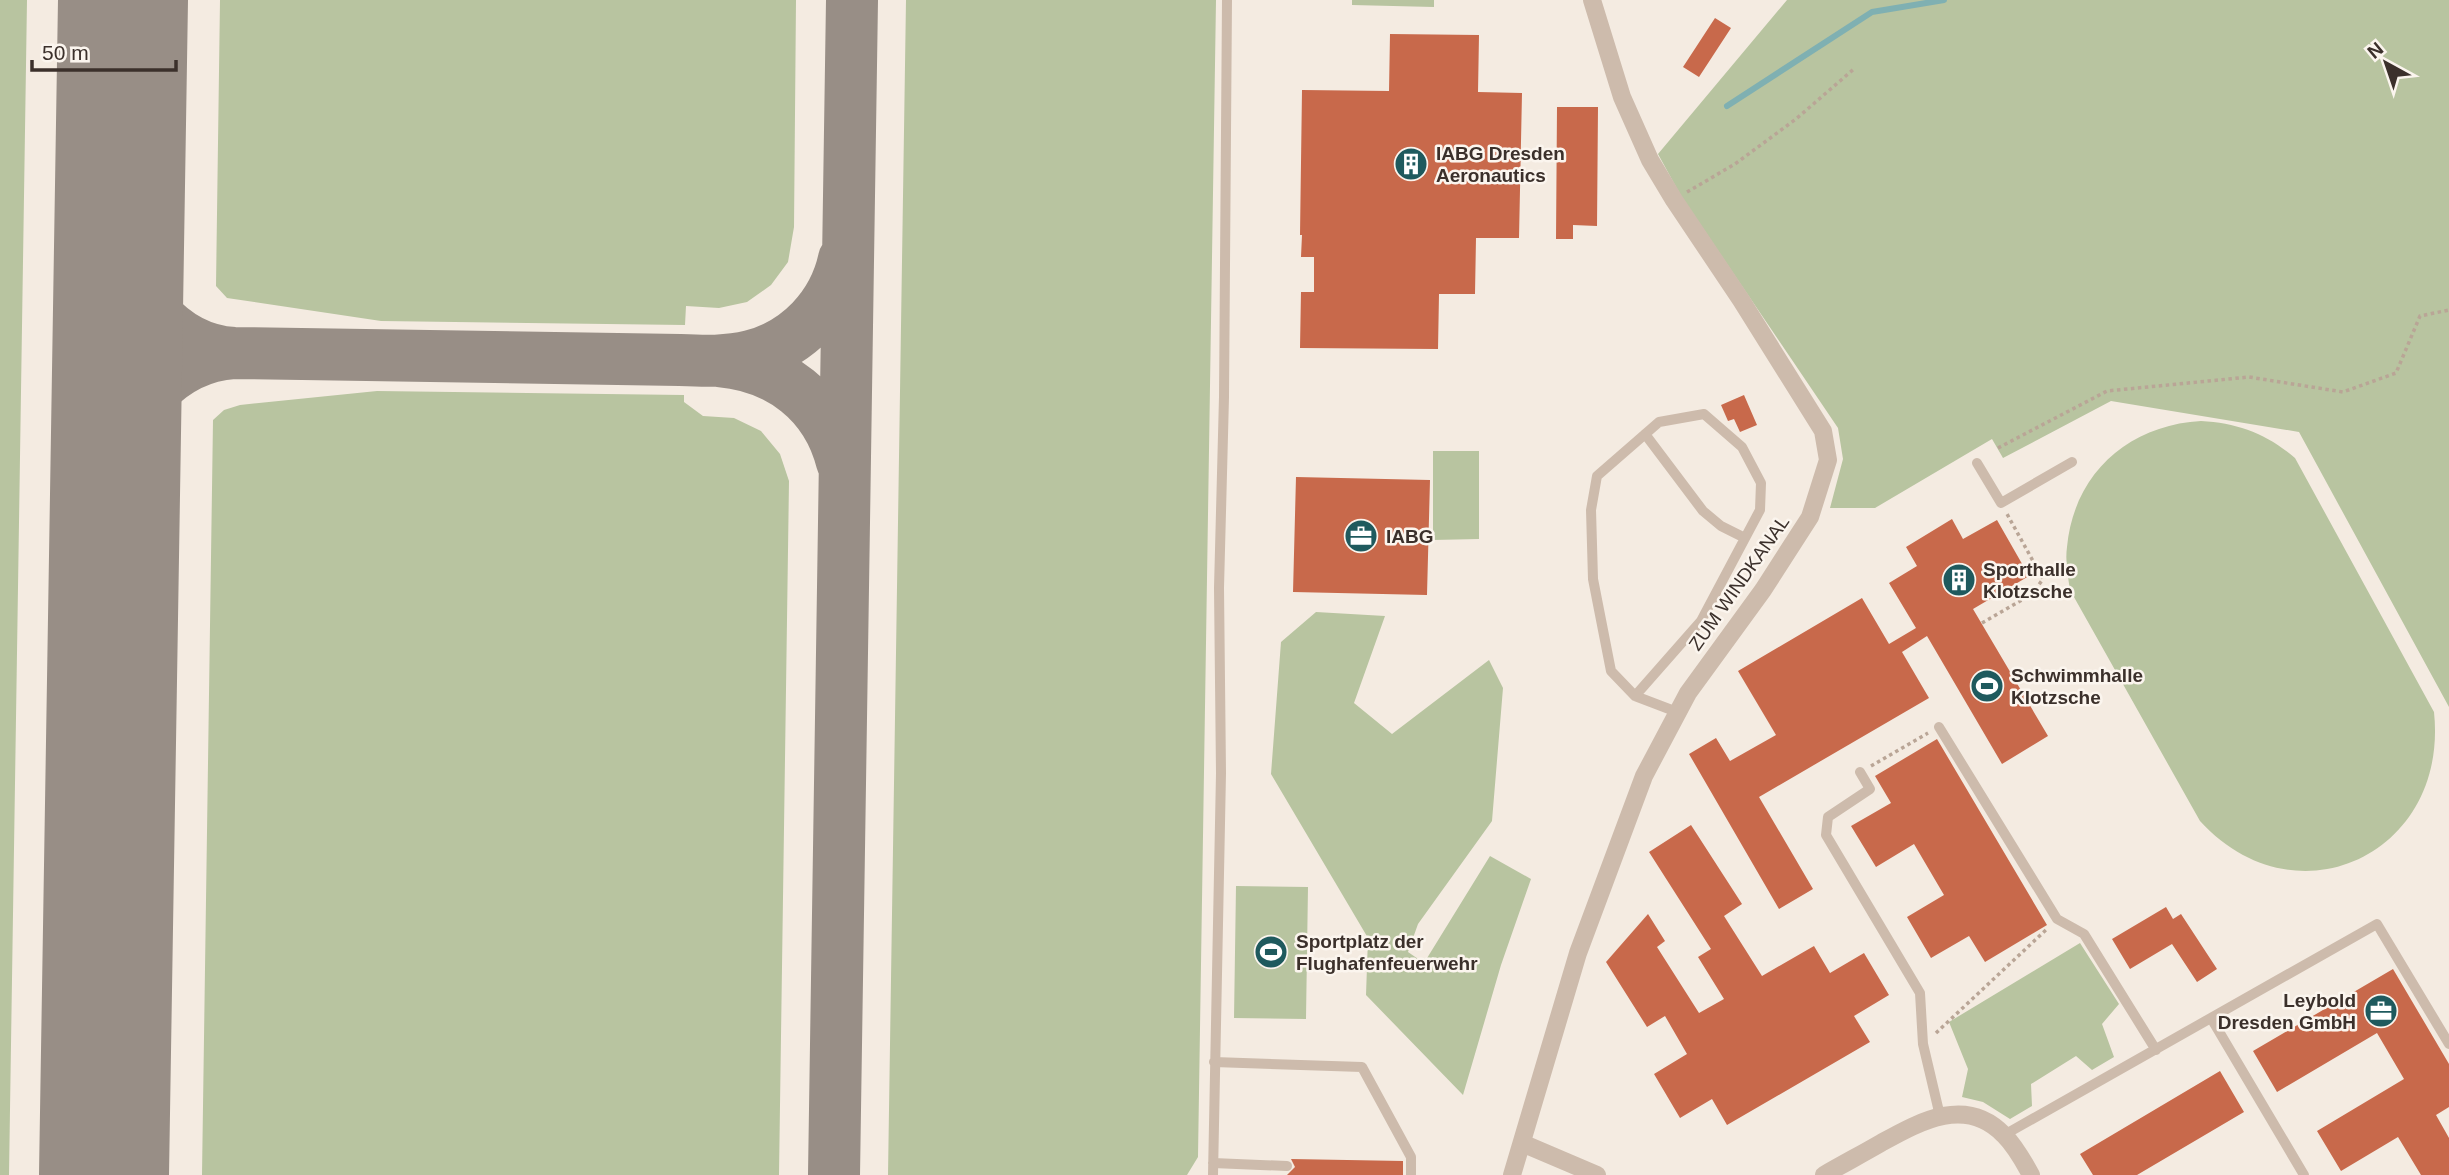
<svg xmlns="http://www.w3.org/2000/svg" width="2449" height="1175" font-family="Arial,sans-serif">
<rect width="100%" height="100%" fill="#f4ebe1"/>
<path fill="#b8c4a0" d="M0,0H27L9,1175H0Z
M220,0H796L794,227L788,262L771,285L747,302L719,308L686,306L685,325L381,321L227,298L216,286Z
M906,0H1216L1198,1157L1187,1175H888Z
M1352,0H1434V7L1352,5Z
M1787,0H2449V707L2299,432L2111,401L2003,458L1992,439L1875,508H1830L1843,459L1838,428L1681,196L1658,154Z
M377,391L684,395V402L703,416L734,418L761,431L780,454L789,481L779,1175H202L213,420L224,410L240,405Z
M2201,421C2238,423 2267,434 2295,458L2434,712C2449,854 2296,926 2200,821L2070,590C2068,576 2065,561 2067,547C2074,473 2129,425 2201,421Z
M1433,451H1479V539L1433,540Z
M1316,612L1385,616L1354,703L1392,734L1489,660L1503,688L1492,821L1418,924L1408,952L1424,963L1490,856L1531,879L1501,965L1463,1095L1366,995L1368,938L1271,774L1281,642Z
M1236,886L1308,887L1306,1019L1234,1018Z
M2080,943L2119,1004L2102,1024L2114,1057L2092,1070L2076,1056L2031,1084L2032,1106L2010,1119L1983,1102L1962,1097L1968,1069L1949,1022Z"/>
<g fill="none" stroke-linecap="round" stroke-linejoin="round">
<path stroke="#7fb0b2" stroke-width="6" d="M1727,106L1872,12L1944,0"/>
<path stroke="#988e86" stroke-width="52" d="M119,229C124,289 170,349 234,353L680,360C703,361 728,362 751,356C798,344 834,306 844,259
M719,361C779,366 827,402 842,462
M115,474C121,413 171,357 234,353
M834,1175L852,0"/>
<path stroke="#988e86" stroke-width="130" d="M104,1175L123,0"/>
</g>
<path fill="#c8694b" d="M1715,18L1731,28L1699,77L1683,67Z
M1390,34L1479,35L1478,92L1522,93L1519,238H1476L1475,294H1439L1438,349L1300,348L1301,292H1314V257H1301L1302,235H1300L1302,90L1389,91Z
M1557,107H1598L1597,226L1573,225V239H1556Z
M1744,395L1757,425L1740,432L1734,419L1728,421L1721,405Z
M1296,477L1430,480L1427,595L1293,592Z
M1952,519L1963,539L1997,520L2029,576L1973,609L2048,736L2002,764L1927,636L1902,652L1929,698L1759,797L1813,889L1779,909L1689,754L1716,738L1730,761L1776,735L1738,671L1862,598L1889,644L1916,628L1889,583L1917,566L1906,547Z
M1937,739L2047,925L1985,962L1969,936L1931,958L1907,917L1944,895L1914,844L1876,867L1851,826L1891,803L1875,776Z
M1691,825L1742,904L1724,916L1762,976L1814,946L1830,973L1864,953L1889,995L1854,1016L1870,1042L1727,1125L1712,1099L1680,1118L1654,1074L1687,1054L1665,1016L1647,1027L1606,962L1648,914L1665,941L1657,947L1699,1013L1724,999L1698,957L1711,949L1649,852Z
M2166,907L2173,919L2181,914L2217,969L2197,982L2172,944L2130,969L2112,939Z
M2393,969L2449,1064V1107L2436,1115L2449,1138V1175H2421L2398,1137L2341,1171L2317,1131L2404,1079L2377,1033L2277,1092L2253,1051Z
M2220,1071L2244,1112L2137,1175H2093L2080,1154Z
M1291,1159L1403,1161V1175H1287L1295,1167Z"/>
<g fill="none" stroke-linecap="round" stroke-linejoin="round">
<path stroke="#b9a596" stroke-width="3.5" stroke-dasharray="3.5 3.5" stroke-linecap="butt" d="M1687,192L1735,164L1796,119L1855,68
M1998,448L2107,391L2249,377L2343,392L2396,373L2420,316L2449,310
M1982,623L2032,594L2043,579L2007,514
M1871,766L1928,733
M1936,1033L2048,928"/>
<path stroke="#cdbbac" stroke-width="10" d="M1645,434L1703,511L1721,526L1745,538
M1977,463L2001,503L2072,462
M1635,696L1701,621L1760,510L1761,483L1742,447L1704,414L1659,422L1597,476L1591,510L1593,579L1611,671L1635,696L1677,712
M1939,727L2057,919L2084,934L2156,1050
M1860,772L1870,789L1828,817L1826,835L1920,993L1923,1044L1940,1116
M2211,1018L2304,1175
M1214,1062L1362,1067L1411,1157V1175
M2004,1135L2377,924L2449,1044
M1213,1163L1287,1166
M1213,1175L1221,773L1219,588L1224,397L1227,0"/>
<path stroke="#cdbbac" stroke-width="18" d="M1522,1143L1597,1175
M1512,1175L1578,953L1644,776L1688,693L1763,590L1810,517L1828,460L1823,431L1741,300L1674,200L1650,160L1622,97L1592,0
M1824,1175C1843,1164 1862,1154 1881,1143C1919,1122 1966,1095 2004,1135C2015,1146 2024,1162 2031,1175"/>
</g>
<defs>
<symbol id="building-disc" viewBox="-11 -11 22 22"><circle r="9.5" fill="#1f5a5e" stroke="#fbf5ee"/><path d="M-4-6H4V6H1V3H-1V6H-4ZM-2.5-4.3h1.7v1.8h-1.7ZM.8-4.3h1.7v1.8H.8ZM-2.5-1h1.7V.8h-1.7ZM.8-1h1.7V.8H.8Z" fill="#fff"/></symbol>
<symbol id="office-disc" viewBox="-11 -11 22 22"><circle r="9.5" fill="#1f5a5e" stroke="#fbf5ee"/><path d="M-6-3h4V-5.5h4V-3h4V5H-6ZM-1-4.5V-3h2v-1.5ZM-6 0V1H6V0Z" fill="#fff"/></symbol>
<symbol id="stadium-disc" viewBox="-11 -11 22 22"><circle r="9.5" fill="#1f5a5e" stroke="#fbf5ee"/><path d="M0-5a6.5 5 0 1 0 0 10a6.5 5 0 1 0 0-10ZM-3.5-1.8h7v3.6h-7Z" fill="#fff"/></symbol>
</defs>
<g fill-rule="evenodd">
<use href="#building-disc" x="1392" y="145" width="38" height="38"/>
<use href="#office-disc" x="1342" y="517" width="38" height="38"/>
<use href="#building-disc" x="1940" y="561" width="38" height="38"/>
<use href="#stadium-disc" x="1968" y="667" width="38" height="38"/>
<use href="#stadium-disc" x="1252" y="933" width="38" height="38"/>
<use href="#office-disc" x="2362" y="992" width="38" height="38"/>
</g>
<g text-anchor="middle" dominant-baseline="central" stroke-width="5" stroke-linejoin="round" paint-order="stroke">
<g font-size="19" font-weight="bold" fill="#3b302b" stroke="#fbf5ee" text-anchor="start">
<text x="1436" y="153">IABG Dresden<tspan x="1436" dy="22">Aeronautics</tspan></text>
<text x="1386" y="536">IABG</text>
<text x="1983" y="569">Sporthalle<tspan x="1983" dy="22">Klotzsche</tspan></text>
<text x="2011" y="675">Schwimmhalle<tspan x="2011" dy="22">Klotzsche</tspan></text>
<text x="1296" y="941">Sportplatz der<tspan x="1296" dy="22">Flughafenfeuerwehr</tspan></text>
<text x="2356" y="1000" text-anchor="end">Leybold<tspan x="2356" dy="22">Dresden GmbH</tspan></text>
</g>
<g font-size="19" fill="#3b302b" stroke="#fbf5ee">
<text transform="translate(1739 583) rotate(-55)">ZUM WINDKANAL</text>
</g>
</g>
<g transform="translate(2386 63) rotate(320)" stroke="#fbf5ee" stroke-width="5" paint-order="stroke">
<path d="M0-5L12 26L0 18L-12 26Z" fill="#3b302b"/>
<text y="-10" font-size="19" font-weight="bold" text-anchor="middle" fill="#3b302b">N</text>
</g>
<path d="M32 60v10h144v-10" fill="none" stroke="#3b302b" stroke-width="3.5"/>
<text x="42" y="60" font-size="21" fill="#3b302b" stroke="#fbf5ee" stroke-width="5" paint-order="stroke">50 m</text>
</svg>
